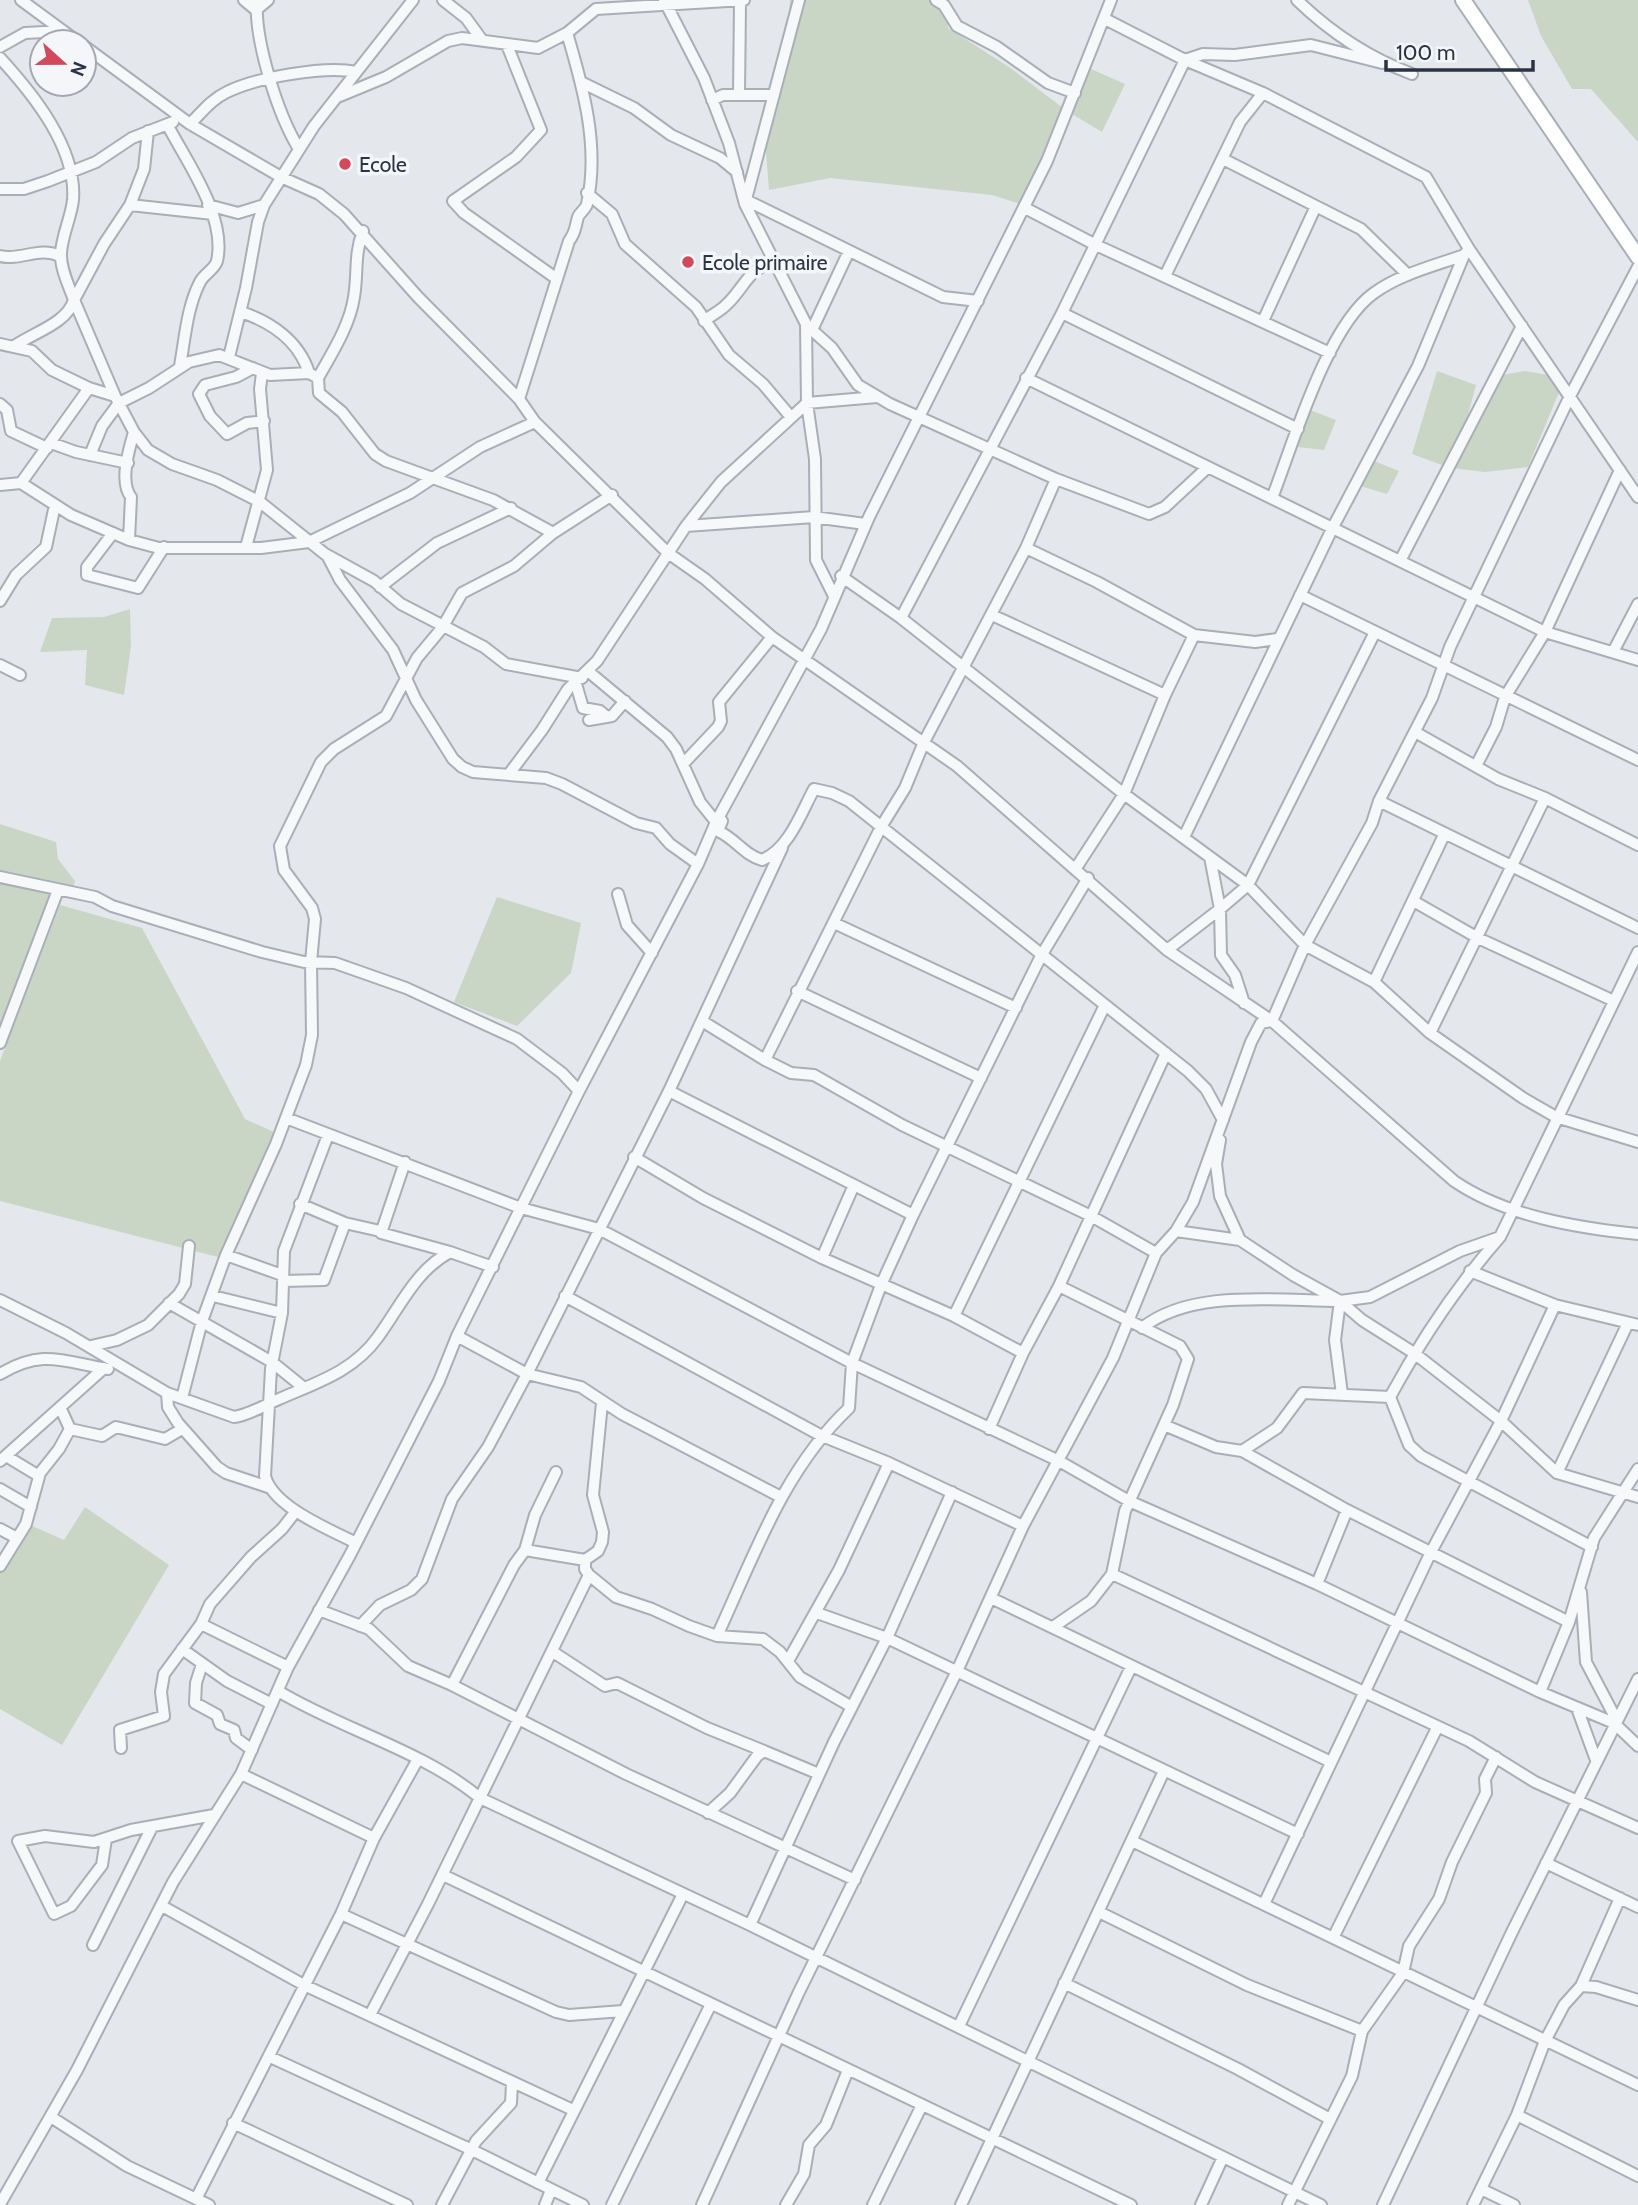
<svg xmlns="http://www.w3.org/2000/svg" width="1638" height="2205" font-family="Cabin,sans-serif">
<rect width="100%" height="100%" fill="#e4e7ec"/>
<path fill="#c9d6c5" d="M790,0H947L948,28L1009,67L1063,108L1024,205L992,195L830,178L769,190L764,128L787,40Z
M1528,0H1638V142L1591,89H1572L1541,36Z
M1091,69L1125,84L1102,132L1072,114Z
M1437,371L1476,385L1465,426L1442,465L1412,454Z
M1525,371L1548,375L1562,385L1528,467L1485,472L1451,468L1502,375Z
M1310,410L1336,420L1324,450L1298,447Z
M1374,461L1399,471L1387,494L1360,486Z
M130,609L131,646L124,695L85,685L87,650L40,652L52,618L104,617Z
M0,824L56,842L58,859L75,881L71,895L53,894L0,1036Z
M497,897L581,923L571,973L517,1026L454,1002Z
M60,905L142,928L245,1119L278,1134L222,1258L0,1201V1061Z
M85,1507L169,1565L62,1745L0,1709V1573L30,1525L64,1540Z"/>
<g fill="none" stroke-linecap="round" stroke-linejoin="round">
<defs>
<path id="street" d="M21,0L78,42
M244,0L256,10L268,0
M257,0C254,40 278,115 299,149
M443,0L466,18L482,40
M664,0L704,78L729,143L745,204L806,324L807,403L815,459L816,560L834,596
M936,0L944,5L957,26L997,47L1048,83L1075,93
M1297,0C1331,33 1367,57 1412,74
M1105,19L1185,60L1263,93L1426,177L1469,249L1638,497
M507,45L541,130L516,157L453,201L464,213L557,279
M84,46L190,124L281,177L319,194L344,214L418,297L519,399L535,422L668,553L705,579L772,637L957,766L1167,950L1272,1021L1454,1181C1505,1216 1577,1228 1638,1234
M0,47L25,33L63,31
M0,58C33,94 77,148 73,200C71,218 62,235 61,253C60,268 69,286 74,300C67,323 35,332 16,345
M583,83L634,108L671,135L720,158L737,172
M739,95L740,2
M340,96L386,77L448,41L462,38L538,48L567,33L596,9L744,0
M712,100L723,95H774
M190,124C202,112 212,99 227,92C255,78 326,65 356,72
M168,126C187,162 227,217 217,261C215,269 204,274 200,282C187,307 185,338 180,366
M148,131L144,169L130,205L104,244L74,300L115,396L134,432L148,450L172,464L217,480L260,502L325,554L374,581L401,604L484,647L506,664L582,678
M1223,159L1361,229L1408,275
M0,189H24L48,181L96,162L132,138L173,122
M587,193L612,214L625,244L696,307L729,355L763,384L790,416
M748,201L943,297L978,301
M745,203L799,0
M130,205L213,214
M208,205L238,213L264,205
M1025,208L1096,245L1330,353
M849,251L812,330L832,348L858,385L890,404L1056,479L1149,514L1165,507L1208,467
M0,256C21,261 39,246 60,256
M1166,274L1240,122L1263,93
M241,312C271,322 299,341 309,373
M1062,313L1298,429
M704,321C711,315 721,311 727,304C742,291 750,266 772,263
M1263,321L1316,206
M0,344L32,351L52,370L89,388L115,396
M229,357L246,288L258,222L264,205L314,126L413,0
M253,368L236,377L205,385L199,394L210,416L227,434L247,423L264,421
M318,378C332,353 350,325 354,297C358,274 354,254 363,231
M1026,378L1545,632L1638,660
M519,399L569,241C576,232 575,227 578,217C580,212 586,209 587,204C600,147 583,87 567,33
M0,404L7,410L11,431L47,448
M51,443L76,452L128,463
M90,455L102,426L119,403L149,388L189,362L219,355L270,375L309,373L318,378L319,393L342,412L375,454L386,461L493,500L553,533
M21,483L89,388
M0,485L21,483L71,515L129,540L159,548H261L309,542L410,493L480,447L535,422
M1272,498C1293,444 1327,326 1374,293C1400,274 1434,266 1464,255
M686,526L814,517L865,524
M113,533L87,567V575L138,588L164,547
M129,540L131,497C119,482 129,449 134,432
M246,547L267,470L260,389L262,373
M1026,548L1097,582L1194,635L1255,642L1277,639
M327,555L340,580L393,650L416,700L453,759L462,767L473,772L546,778L562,784L636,823L656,828L670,844L698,864
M1400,561L1522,326
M841,576L901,618L1124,794L1248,885L1305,945L1374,982L1430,1033L1523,1098L1556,1117L1638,1142
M380,587L437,543L511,508
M1300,595L1638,760
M0,601L16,575L46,547L55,505
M992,615L1165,695
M901,618L1062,313L1185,60L1203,54L1235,55L1311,45L1382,63
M1613,652L1638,604
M0,665L20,675
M589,672L667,737L676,749L700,802L716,822
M576,684L583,708L600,711L607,717
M589,720L612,716L625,701
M1415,732L1498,779L1545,798L1638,845
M683,764L718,727L721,721L719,702L772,637
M1477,764L1496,727L1505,697L1545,632L1620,470
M509,774L542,730L568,689L597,661L686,526L721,482L807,403L877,397
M1379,801L1638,928
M722,821L718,831C736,839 744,855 762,860C789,849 801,813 814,789L832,793L849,801L1188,1071L1206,1089L1223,1120
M1184,837L1333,527L1418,366L1464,255L1469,249
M1076,868L1124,794L1165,695L1194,635
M0,877L95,897L112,906L262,952L304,962L335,963L406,988L517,1039L562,1073L579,1091
M618,894L627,925L652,953
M1415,902L1478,938L1614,1001
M834,923L1016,1008
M1167,950L1220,909L1210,857
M1374,982L1444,835
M797,991L981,1078
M1244,1003L1235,975L1221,955L1220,909L1248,885L1374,634
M702,1021L765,1060L791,1073L814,1075L902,1125L1091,1216L1156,1253
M1430,1033L1545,798
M0,1043L58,890
M765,1060L881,827L905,788L924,742L1026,548L1056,479
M669,1091L913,1215L1041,956L1088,878
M286,1118L521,1208L599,1229L852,1363L1059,1461L1129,1501L1317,1584L1540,1692L1614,1723L1638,1746
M328,1135L284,1251L282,1313L271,1369L265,1476C273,1507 329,1529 356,1543
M1220,1140L1216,1164L1220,1196L1240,1240L1293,1275L1340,1301L1370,1297L1460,1251L1500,1237
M634,1157L703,1198L822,1258L954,1316L1023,1353
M405,1162L381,1233L450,1252
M300,1204L345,1223L380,1231
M1176,1231L1240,1240
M226,1255L282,1275
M822,1258L854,1185
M1470,1271L1555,1305L1638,1325
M283,1281L324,1280L345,1223
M213,1296L282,1313
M565,1296L820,1435L889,1463L1023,1526
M0,1300L66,1333L167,1393L234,1417C249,1415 265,1405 279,1399C315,1383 353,1372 378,1337C400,1307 415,1271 450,1252L493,1267
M1340,1301L1335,1340L1342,1394
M169,1303L272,1362L304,1388
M954,1316L1105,1005
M1142,1328C1192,1288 1279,1301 1340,1301L1362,1320L1414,1353L1501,1421L1557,1473L1638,1497
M457,1336L527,1374L581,1387L622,1414L781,1497
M91,1346L117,1340L148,1325L179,1294L185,1284L189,1246
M0,1374C43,1348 64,1362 108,1369
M167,1393L168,1407L178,1423L217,1467L226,1473L268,1487
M1390,1397C1421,1340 1457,1286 1500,1237L1638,952
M182,1398L202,1321L226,1255L276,1144L306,1065L312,1035L311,962L315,919L312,908L284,870L280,846L321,762L334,749L386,716L417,658L442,628L462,593L514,566L553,533L612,495
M1164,1425L1216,1447L1242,1451L1347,1510L1569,1622
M70,1429L102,1436L116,1427L165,1439L182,1429
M989,1429L1023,1353L1059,1286L1166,1053
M1242,1451L1277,1428L1303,1393L1390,1397L1409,1445L1421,1456L1592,1547
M6,1456L39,1476
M0,1461L104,1368
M1557,1473L1628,1323
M0,1489L31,1507
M0,1529L17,1538
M525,1550L585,1560
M0,1566L26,1524L40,1473L59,1449L70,1429L60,1407
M1112,1574L1469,1741L1535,1782L1638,1828
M589,1575L616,1597L652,1609L689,1626L717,1636L763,1639L780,1652L800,1677L852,1707
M1317,1584L1347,1510
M1581,1592L1586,1662L1616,1719
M991,1598L1331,1762
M319,1610L369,1629L408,1666L452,1685L626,1774L855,1880
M817,1613L887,1638L1298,1834
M201,1624L288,1667
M360,1626L380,1605L411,1590L422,1579L452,1499L488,1447L527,1374L669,1091L782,848
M1053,1627L1091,1601L1112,1574L1125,1511L1173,1405L1188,1359L1180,1346L1059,1286
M717,1636C754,1556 784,1469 849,1408L852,1363L881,1285L913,1215
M182,1649L227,1681L272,1704
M553,1652L605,1686L617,1683L707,1728L764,1751
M788,1661L839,1570L889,1463
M202,1664L196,1683L195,1703L217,1715L220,1724L234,1730L236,1738L252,1750
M452,1685L514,1565L525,1550L535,1515L556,1472
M278,1691C343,1730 422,1750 480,1798L750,1925L1321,2205
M1540,1692L1569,1622L1594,1538L1638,1469
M1577,1708L1596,1760
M121,1748L120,1730L164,1716L161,1692L164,1674L201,1624L210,1604L251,1557L282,1529L296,1511
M241,1774L374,1838
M708,1813L730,1793L757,1756L764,1751L819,1774
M106,1839L102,1865L71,1906L54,1914L18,1841L45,1836L94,1842L131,1830L214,1815
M1132,1841L1638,2085
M1546,1863L1638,1907
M443,1875L1131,2205
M1264,1904L1431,1552L1501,1421L1555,1305
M162,1906L304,1985L573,2110
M1099,1912L1247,1985L1362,2031
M341,1914L556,2012L569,2015L623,2011
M750,1925L834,1742L887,1638L952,1492
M1334,1936L1437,1728
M93,1945L152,1827
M1064,1983L1238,2069L1330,2119
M1581,1986L1596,1987L1638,2000
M370,2015L428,1904L589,1575L585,1569V1560L598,1551L602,1542L603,1532L593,1495L602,1403
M959,2026L1131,1667
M270,2057L470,2149L583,2205
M1517,2115L1638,2176
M51,2117L127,2166L209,2205
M233,2123L407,2205
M538,2183L683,1894
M1481,2189L1514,2205
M196,2199L341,1914L374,1838L418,1759
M0,2204L77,2070L173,1882L241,1774L288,1667L350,1555L439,1381L457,1336L579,1091L698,864L716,822L821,629L869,517L1047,161L1111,0
M442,2205L476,2141L511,2103L512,2083
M545,2205L551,2190
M612,2205L711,2004
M702,2205L798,1994L957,1671L1023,1526L1113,1358L1156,1253L1176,1231L1193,1202L1251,1042L1261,1023L1272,1021L1305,945L1372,823L1379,801L1432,698L1450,647L1570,396L1638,267
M786,2205L804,2174L809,2145L826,2125L848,2070
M873,2205L922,2105
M961,2205L1164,1771
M1201,2205L1223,2157
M1288,2205L1352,2076L1362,2031L1403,1973L1409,1946L1439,1899L1452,1862L1486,1793L1485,1779L1496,1757
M1383,2205L1512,1932L1638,1679
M1473,2205L1517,2115L1545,2041L1564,2005L1581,1986L1620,1898"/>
<path id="secondary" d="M1463,0L1638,257"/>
</defs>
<use href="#street" stroke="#a9aeb7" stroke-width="14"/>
<use href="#secondary" stroke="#a9aeb7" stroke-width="18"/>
<use href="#street" stroke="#f7f8fa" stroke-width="10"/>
<use href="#secondary" stroke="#fff" stroke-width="14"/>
</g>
<g fill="#d1495b" stroke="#f4f6f9" stroke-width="2.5">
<circle cx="345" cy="164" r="7"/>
<circle cx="688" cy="262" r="7"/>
</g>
<g text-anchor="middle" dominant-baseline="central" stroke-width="7" stroke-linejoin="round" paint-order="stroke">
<g font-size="21" fill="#2b3445" stroke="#f4f6f9" text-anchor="start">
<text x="359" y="164">Ecole</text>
<text x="702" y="262">Ecole primaire</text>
</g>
</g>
<g transform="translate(63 63) rotate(111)"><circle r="33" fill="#f4f6f9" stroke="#a4a8b1" stroke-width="2"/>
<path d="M0-5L12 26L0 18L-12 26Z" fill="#d1495b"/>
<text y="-10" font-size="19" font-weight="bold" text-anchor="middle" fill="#2b3445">N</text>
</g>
<path d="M1386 60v10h147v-10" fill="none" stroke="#2b3445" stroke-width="3.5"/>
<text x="1396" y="60" font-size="21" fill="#2b3445" stroke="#f4f6f9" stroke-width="5" paint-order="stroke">100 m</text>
</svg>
